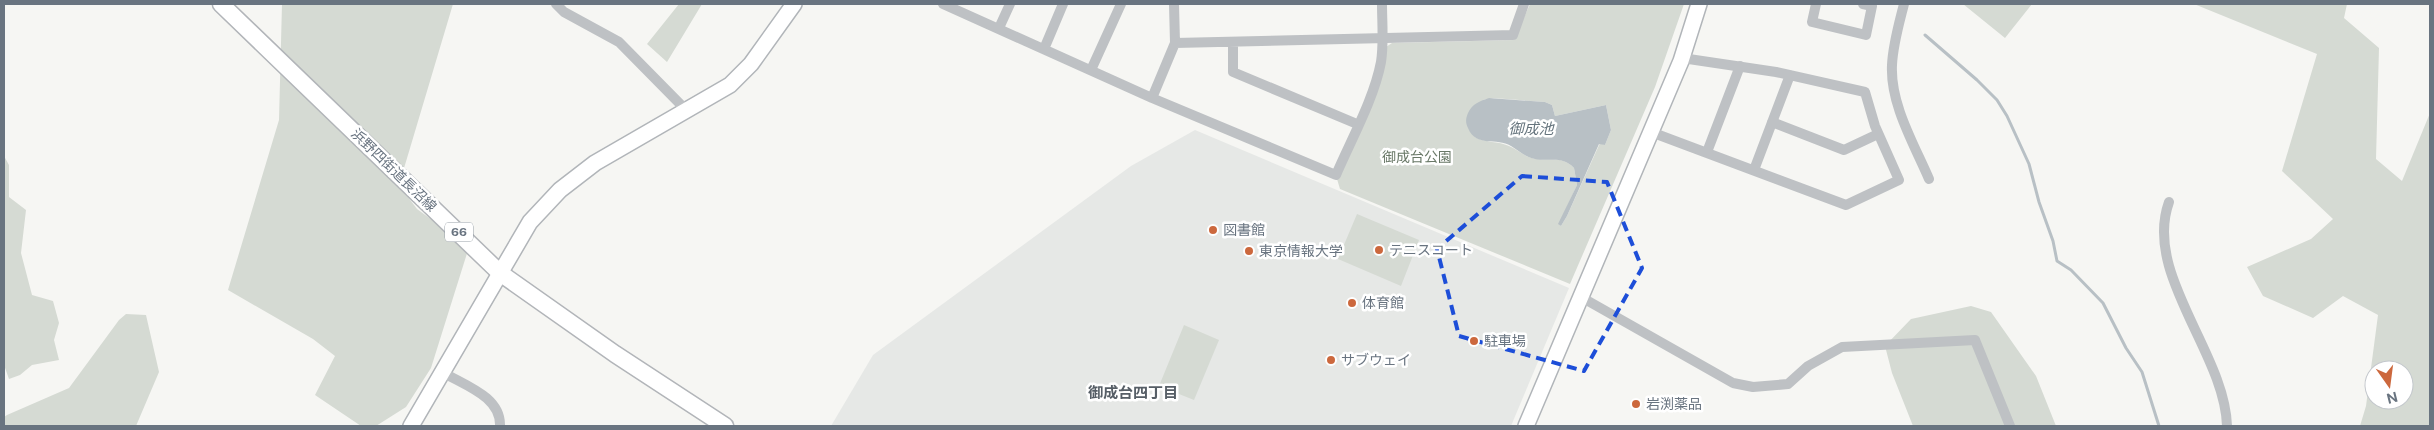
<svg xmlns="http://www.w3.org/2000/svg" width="2434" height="430" font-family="'Public Sans','Noto Sans JP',sans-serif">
<rect width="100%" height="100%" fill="#f6f6f3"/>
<path fill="#e6e8e6" d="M1195,130L1569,288L1511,426H831L873,355L1131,166Z"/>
<path fill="#d5dad3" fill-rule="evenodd" d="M282,4H453L399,185L417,209L469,247L431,368L406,407L376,426H361L315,395L335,356L313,339L228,290L279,120Z
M679,4H702L667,62L647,44Z
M1530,4H1684L1655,87L1570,284L1340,189L1337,179L1386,47L1392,43L1514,40ZM1493,98L1545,102L1552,105L1555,116L1606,105L1611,130L1605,145L1600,143L1567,216L1561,226L1559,224L1577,185L1574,168C1563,156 1551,161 1537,159C1525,158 1519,150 1509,146C1498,141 1486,143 1475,137L1483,100Z
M1963,4H2032L2005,38Z
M2194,4H2347L2344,18L2379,48L2376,159L2402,181L2430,113V426H2360L2366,406L2378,315L2343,296L2313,318L2263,296L2247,267L2311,239L2333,219L2282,171L2317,54ZM2374,370H2404V400H2374Z
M4,156L9,165V197L26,210L21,253L32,295L53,301L59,323L54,340L59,360L32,365L20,375L9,379L4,365Z
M1357,214L1419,240L1401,286L1338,259Z
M1971,306L1991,312L2036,376L2056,426H1913L1892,373L1885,346L1911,319Z
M126,314L146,315L159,372L136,426H4V417L7,415L69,388L119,320Z
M1184,325L1219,340L1194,400L1159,386Z"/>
<path fill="#b8c0c5" d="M1489,98L1545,102L1552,105L1555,116L1606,105L1611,130L1605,145L1599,144L1567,216L1561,226L1558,224L1577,185L1574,168C1562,155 1550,162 1535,159C1525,157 1519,151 1511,146C1497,137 1476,148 1468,128C1465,122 1466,118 1468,113C1472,104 1480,101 1489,98Z"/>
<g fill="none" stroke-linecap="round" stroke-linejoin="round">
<path stroke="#b8c0c5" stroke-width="3" d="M1925,35L1977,80L1997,100L2007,116L2029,164L2039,202L2053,241L2057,261L2071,270L2103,303L2126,348L2142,372L2159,426"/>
<defs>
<path id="secondary" d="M411,426L530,222L560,190L595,163L730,85L751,64L794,4
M1526,426L1681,61L1699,4"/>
<path id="primary" d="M221,4L500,273L615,354L725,426"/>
</defs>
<use href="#secondary" stroke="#b1b5b9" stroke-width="18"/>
<use href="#primary" stroke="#b2b5b9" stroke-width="19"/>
<path stroke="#bec1c4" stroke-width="10" d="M556,4L564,12L619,42L686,110
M943,4L1152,98L1336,175C1351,140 1374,99 1381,62C1384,43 1382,23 1382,4
M1816,4L1812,22L1866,35L1872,6L1863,4
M1904,4C1899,24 1893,44 1892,65C1890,104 1914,144 1929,179
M999,28L1010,4
M1233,42V72L1357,124
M1175,43L1513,35L1524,4
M1044,49L1063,4
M1091,70L1121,4
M1152,98L1175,43L1174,4
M1772,122L1844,150L1878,134
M1651,132L1846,205L1899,180L1875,126L1865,92L1776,72L1682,58
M1707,152L1740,66
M1754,170L1790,75
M2169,202C2143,274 2225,353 2227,426
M1581,297L1733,383L1753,387L1788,384L1808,366L1842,347L1975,340L2010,426
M444,373C466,386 501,397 500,426"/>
<use href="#secondary" stroke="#fff" stroke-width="15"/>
<use href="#primary" stroke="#fff" stroke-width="16"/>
</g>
<path fill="none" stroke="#1d4ed8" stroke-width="4" stroke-dasharray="10 6" stroke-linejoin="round" d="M1522,176L1607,182L1642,268L1584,371L1459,336L1437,249Z"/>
<g fill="#cc683d" stroke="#fff" stroke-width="2">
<circle cx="1213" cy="230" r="5"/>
<circle cx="1379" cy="250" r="5"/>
<circle cx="1249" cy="251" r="5"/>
<circle cx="1352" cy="303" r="5"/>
<circle cx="1474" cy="341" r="5"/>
<circle cx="1331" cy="360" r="5"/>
<circle cx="1636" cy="404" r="5"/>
</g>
<g text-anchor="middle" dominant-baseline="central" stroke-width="5" stroke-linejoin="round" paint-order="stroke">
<rect fill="#fff" stroke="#969ea6" stroke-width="1" x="445" y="222.5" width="28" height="19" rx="4"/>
<g font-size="12" font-weight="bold" fill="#697480">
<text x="459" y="232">66</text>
</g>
<g font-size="14" fill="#697867" stroke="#fff">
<text x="1417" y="157">御成台公園</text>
</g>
<g font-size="14" fill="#697480" stroke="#fff">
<text transform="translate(394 170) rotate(44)">浜野四街道長沼線</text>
</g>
<g font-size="14" fill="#697480" stroke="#fff" text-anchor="start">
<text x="1223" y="230">図書館</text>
<text x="1389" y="250">テニスコート</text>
<text x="1259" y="251">東京情報大学</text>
<text x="1362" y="303">体育館</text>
<text x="1484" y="341">駐車場</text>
<text x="1341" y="360">サブウェイ</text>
<text x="1646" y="404">岩渕薬品</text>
</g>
<g font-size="15" font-style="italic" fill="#65747d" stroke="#fff">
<text x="1531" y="128">御成池</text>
</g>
<g font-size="15" font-weight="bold" fill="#565e66" stroke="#fff">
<text x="1133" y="392">御成台四丁目</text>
</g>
</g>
<rect width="2434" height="430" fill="none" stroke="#697480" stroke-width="10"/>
<g transform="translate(2389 385) rotate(166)"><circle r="24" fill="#ffffff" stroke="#c3c7cc"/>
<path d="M0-4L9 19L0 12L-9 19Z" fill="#cc683d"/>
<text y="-8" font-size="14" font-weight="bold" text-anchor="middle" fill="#697480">N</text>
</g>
</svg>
